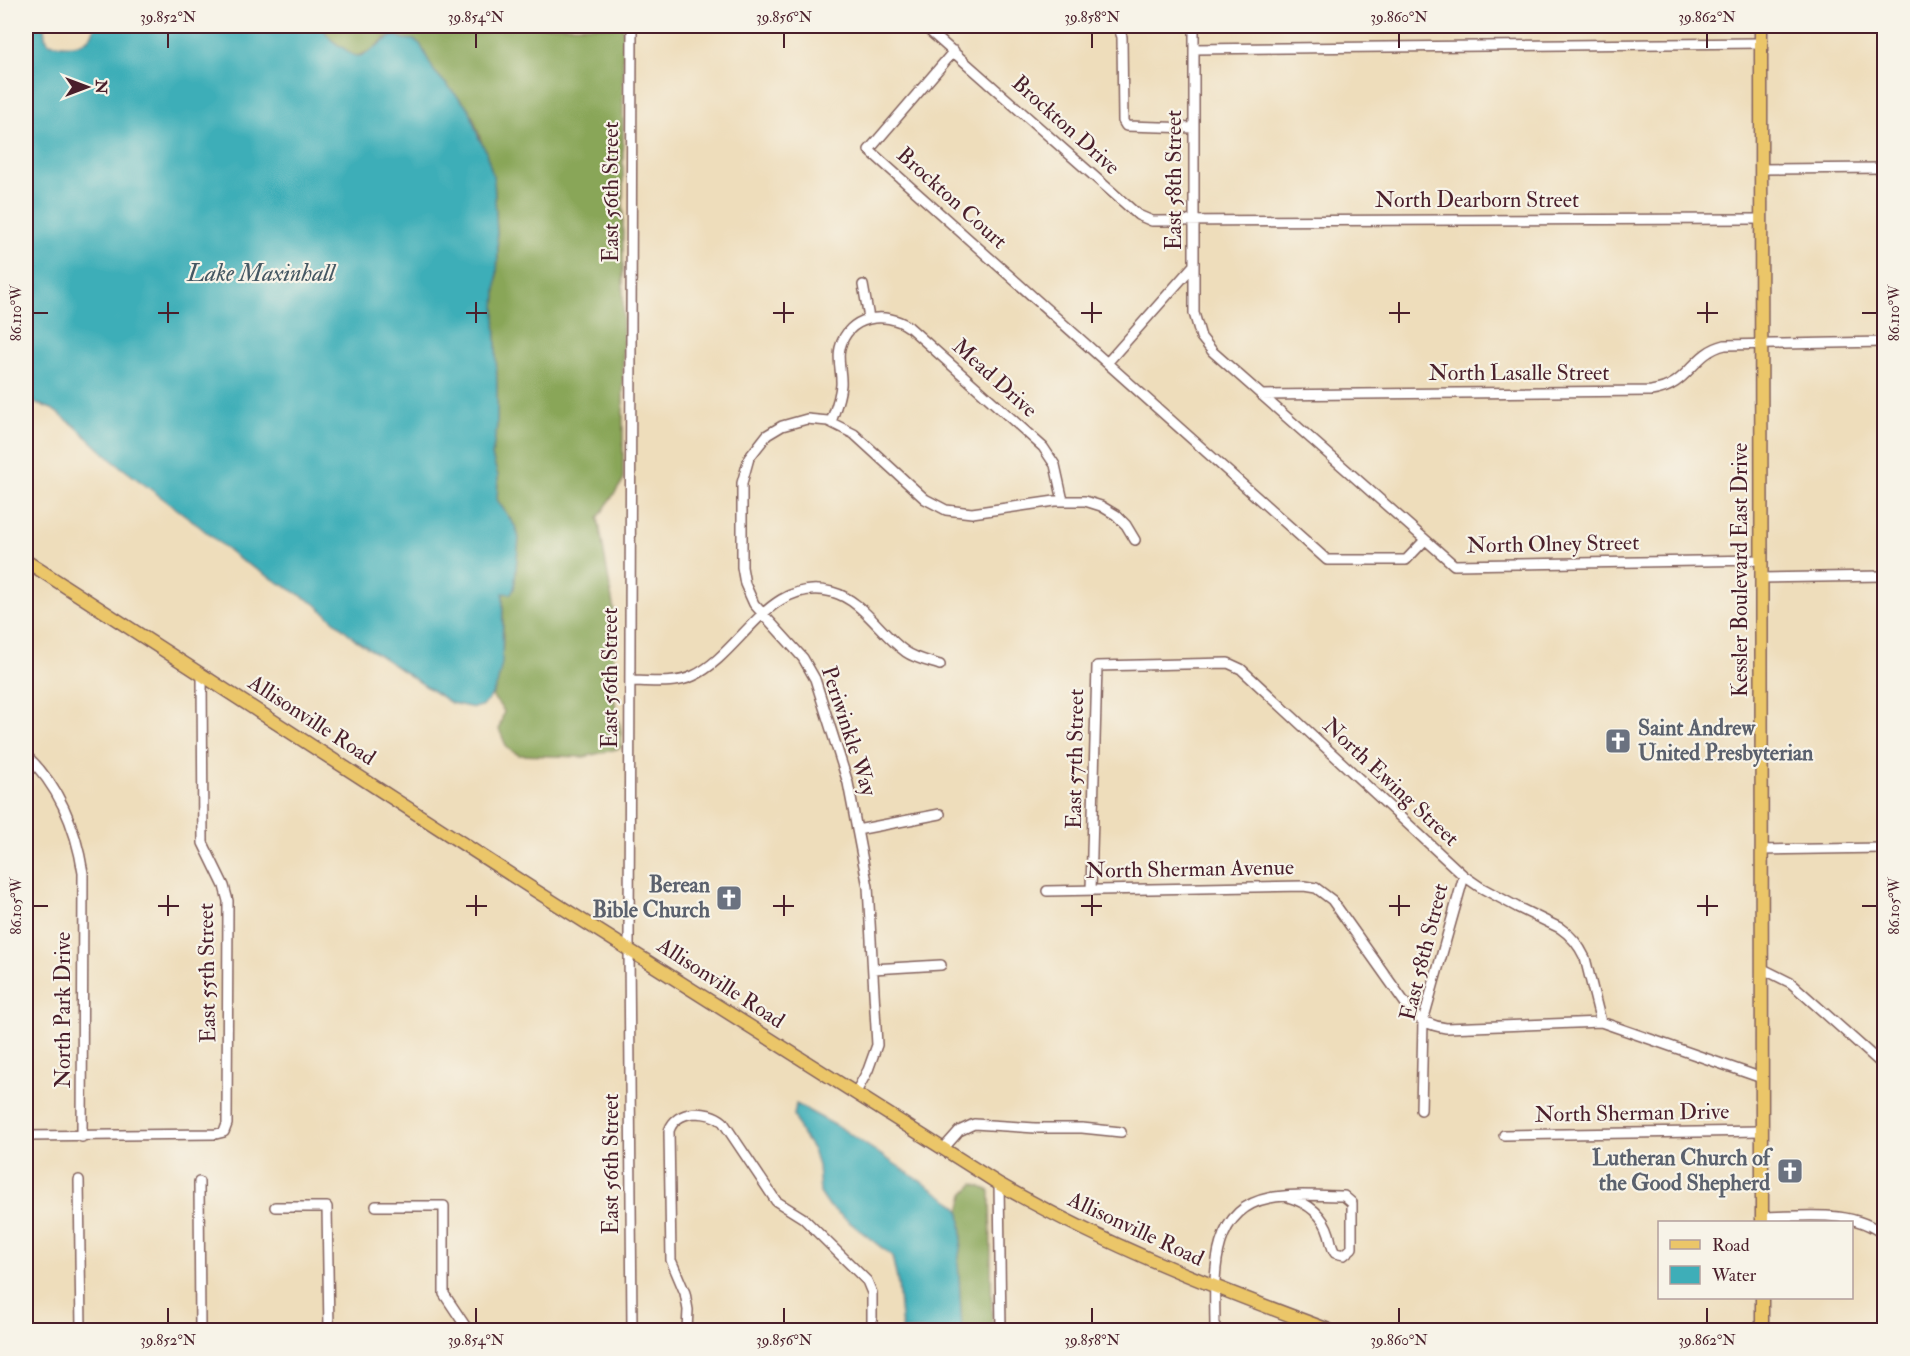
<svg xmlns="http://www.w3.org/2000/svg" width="1910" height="1356" font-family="'IM FELL Double Pica',serif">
<rect width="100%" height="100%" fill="#f7f3e8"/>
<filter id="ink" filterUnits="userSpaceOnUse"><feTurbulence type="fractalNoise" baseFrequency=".0167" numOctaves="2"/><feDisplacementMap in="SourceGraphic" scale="12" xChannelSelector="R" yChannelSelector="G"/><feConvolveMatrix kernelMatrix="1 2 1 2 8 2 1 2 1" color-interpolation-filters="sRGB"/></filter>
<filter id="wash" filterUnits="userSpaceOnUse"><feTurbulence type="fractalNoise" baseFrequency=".008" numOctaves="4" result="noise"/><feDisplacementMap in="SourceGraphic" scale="24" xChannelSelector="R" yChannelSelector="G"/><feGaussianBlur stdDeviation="1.35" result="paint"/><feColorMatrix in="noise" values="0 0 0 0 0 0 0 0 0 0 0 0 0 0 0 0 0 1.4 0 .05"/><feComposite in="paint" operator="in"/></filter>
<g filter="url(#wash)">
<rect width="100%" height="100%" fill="#edb"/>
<path fill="#89a658" stroke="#6a6242" stroke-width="1.5" d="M323,26H623V481L598,518L614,611L613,693L621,731V748L584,757L519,755L507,748L499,729L504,711L492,696C507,667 502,625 503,593L514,589L519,538L515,526L497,500L498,476L492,456L497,425V386L495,310L498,254L494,179L473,117L465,105L434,71L420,44L414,40H404L396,36L385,38L372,50L358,56L352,55L328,37Z
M974,1184L990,1191L992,1330H962L958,1262L962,1236L960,1211L964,1194Z"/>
<path fill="#3eaeb8" stroke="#446672" stroke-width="1.5" d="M26,26H44L45,37L49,43C68,47 90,48 95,26H323C327,38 334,43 345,49C347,51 350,54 353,55C368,61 382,36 396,36L404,39L414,40L420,44L434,71L469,109L479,139L485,149L494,179L498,254L495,310L497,386V425L492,456L498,476L497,500L515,526L519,538L514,589L511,594L503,593L502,663L497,685L488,701L481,706L474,708L451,703L356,640L314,603L240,560L193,521L113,461L75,426L52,409L26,400Z
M796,1104L842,1129L952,1202L960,1211L962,1236L958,1262L962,1330H902L898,1284L892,1256L828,1205L820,1193L818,1166L813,1150L800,1131L794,1115Z"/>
</g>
<g filter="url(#ink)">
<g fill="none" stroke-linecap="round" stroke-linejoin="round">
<defs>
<path id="minor" d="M632,26L629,949L632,1330
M924,26L1138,215L1152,221L1761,219
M1118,26L1122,37L1123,121L1126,126L1194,128
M1194,26V313L1201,337L1213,352L1454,565L1761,560
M1194,49L1761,43
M954,51L869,150L1327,560H1406L1425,540
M1761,169L1884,168
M863,285L869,318
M1107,363L1194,265
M1261,395L1651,391C1690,386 1691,353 1725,345L1884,342
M831,422C835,410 840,398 841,385C842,373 837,360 840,348C848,316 885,310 909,327L1043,447L1055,465L1063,501
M1761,578L1884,576
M630,681C651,681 674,685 693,676C741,654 769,575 832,592C863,600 880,634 906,652C916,659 929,661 940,665
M26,755C60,787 76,828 83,873L82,1137
M857,830L940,814
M1761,850L1884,848
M1091,890L1097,666L1228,663L1241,669L1464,876L1480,887L1517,907L1560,928C1572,936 1579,945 1585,958L1601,1022
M1047,891L1304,886L1316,888L1332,900L1410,1010C1419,1021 1432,1026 1446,1028L1601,1022L1762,1078
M1761,968L1791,983L1884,1066
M873,969L941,965
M855,1094L868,1070L877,1045L868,887L848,783L815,679L803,658L754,604L745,584L742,567V483L749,458L767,435L782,426L807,419L828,421L854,434L925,499L946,510L972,513L1055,501H1085L1101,506L1116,515L1126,525L1135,540
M1421,1110L1423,1021L1464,876
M1504,1135L1762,1131
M26,1136L216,1134L224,1132L227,1124L228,901L224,886L203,843L202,674
M943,1149L959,1131L974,1124L1035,1128H1082L1121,1132
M79,1180L81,1330
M199,1182L200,1330
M999,1184L1001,1330
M376,1206H444V1294L468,1330
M275,1207H327L329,1330
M1761,1217C1801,1217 1852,1208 1884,1235
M687,1330L688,1310L685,1293L671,1260L669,1131C676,1109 708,1109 723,1122L776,1201L803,1218L867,1281L872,1293V1330
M1215,1330C1215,1282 1207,1210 1269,1198C1293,1193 1320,1196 1344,1196L1352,1203V1248L1344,1255L1335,1253C1331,1247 1331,1241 1329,1234C1323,1214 1308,1203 1288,1197"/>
<path id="major" d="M1761,26L1762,1222
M26,561L536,891L999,1184C1104,1245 1216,1288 1329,1330
M1762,1298V1330"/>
</defs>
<use href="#minor" stroke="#83625d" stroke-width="12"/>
<use href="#major" stroke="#83625d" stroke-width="15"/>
<use href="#minor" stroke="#fff" stroke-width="9"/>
<use href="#major" stroke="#ebc669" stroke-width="12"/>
</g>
</g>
<path fill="none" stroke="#4a1f2b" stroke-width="2" d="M168,33V48M476,33V48M784,33V48M1092,33V48M1399,33V48M1707,33V48M168,302V323M476,302V323M784,302V323M1092,302V323M1399,302V323M1707,302V323M33,313H48M158,313H179M466,313H487M773,313H794M1081,313H1102M1389,313H1410M1697,313H1718M1862,313H1877M168,895V916M476,895V916M784,895V916M1092,895V916M1399,895V916M1707,895V916M33,906H48M158,906H179M466,906H487M773,906H794M1081,906H1102M1389,906H1410M1697,906H1718M1862,906H1877M168,1308V1323M476,1308V1323M784,1308V1323M1092,1308V1323M1399,1308V1323M1707,1308V1323"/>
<defs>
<symbol id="church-square" viewBox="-11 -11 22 22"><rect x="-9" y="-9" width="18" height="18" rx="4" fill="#6b7280" stroke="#f7f3e8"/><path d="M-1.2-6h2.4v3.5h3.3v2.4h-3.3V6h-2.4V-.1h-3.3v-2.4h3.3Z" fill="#fff"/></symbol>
</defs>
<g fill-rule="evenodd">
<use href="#church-square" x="1603" y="726" width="30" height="30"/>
<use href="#church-square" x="714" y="883" width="30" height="30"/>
<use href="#church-square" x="1775" y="1156" width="30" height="30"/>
</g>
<g text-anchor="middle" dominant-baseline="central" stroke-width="4.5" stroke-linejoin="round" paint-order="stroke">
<g font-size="22" fill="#4a1f2b" stroke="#f7f3e8">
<text transform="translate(1066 125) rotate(42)">Brockton Drive</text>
<text transform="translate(1174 180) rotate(-90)">East 58th Street</text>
<text transform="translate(611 192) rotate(-90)">East 56th Street</text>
<text transform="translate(952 198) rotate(42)">Brockton Court</text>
<text x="1477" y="200">North Dearborn Street</text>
<text x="1519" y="373">North Lasalle Street</text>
<text transform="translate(995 378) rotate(42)">Mead Drive</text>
<text transform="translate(1553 544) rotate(-1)">North Olney Street</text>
<text transform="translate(1740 570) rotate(-90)">Kessler Boulevard East Drive</text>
<text transform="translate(610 678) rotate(-90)">East 56th Street</text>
<text transform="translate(312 720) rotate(33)">Allisonville Road</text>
<text transform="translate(849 731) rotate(72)">Periwinkle Way</text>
<text transform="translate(1075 759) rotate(-89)">East 57th Street</text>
<text transform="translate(1391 782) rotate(43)">North Ewing Street</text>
<text transform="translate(1190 869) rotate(-1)">North Sherman Avenue</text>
<text transform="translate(1424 952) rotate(-76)">East 58th Street</text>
<text transform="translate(207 973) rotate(-91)">East 55th Street</text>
<text transform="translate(721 983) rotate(33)">Allisonville Road</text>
<text transform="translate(63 1010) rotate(-90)">North Park Drive</text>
<text transform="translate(1632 1113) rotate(-1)">North Sherman Drive</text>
<text transform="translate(611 1164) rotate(-90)">East 56th Street</text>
<text transform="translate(1136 1229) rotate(25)">Allisonville Road</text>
</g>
<g font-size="22" font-weight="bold" fill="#5b616d" stroke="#f7f3e8" text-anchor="end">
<text x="1638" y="728" text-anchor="start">Saint Andrew<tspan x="1638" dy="25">United Presbyterian</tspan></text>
<text x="710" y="885">Berean<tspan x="710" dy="25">Bible Church</tspan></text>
<text x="1770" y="1158">Lutheran Church of<tspan x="1770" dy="25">the Good Shepherd</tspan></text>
</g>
<g font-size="24" font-style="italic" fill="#455863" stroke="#f7f3e8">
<text x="261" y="273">Lake Maxinhall</text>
</g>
</g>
<rect width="1910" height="1356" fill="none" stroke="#f7f3e8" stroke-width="66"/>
<rect x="1658" y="1221" width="195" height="78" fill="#f7f3e8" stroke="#b29e9c" stroke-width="1.5"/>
<rect x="1670" y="1240" width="30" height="9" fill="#ebc669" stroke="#b29e9c" stroke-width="1.5"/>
<text x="1712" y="1251" font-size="18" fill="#4a1f2b">Road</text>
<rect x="1670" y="1266" width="30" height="18" fill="#3eaeb8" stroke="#b29e9c" stroke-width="1.5"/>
<text x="1712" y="1281" font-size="18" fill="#4a1f2b">Water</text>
<g transform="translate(87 87) rotate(90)" stroke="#f7f3e8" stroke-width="4.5" paint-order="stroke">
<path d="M0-4.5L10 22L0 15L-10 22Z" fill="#4a1f2b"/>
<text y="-9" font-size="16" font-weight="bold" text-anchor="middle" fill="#4a1f2b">N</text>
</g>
<rect x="33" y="33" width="1844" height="1290" fill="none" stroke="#4a1f2b" stroke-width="2"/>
<g font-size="15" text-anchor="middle" fill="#4a1f2b">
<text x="168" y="22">39.852°N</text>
<text x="476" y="22">39.854°N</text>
<text x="784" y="22">39.856°N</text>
<text x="1092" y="22">39.858°N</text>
<text x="1399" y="22">39.860°N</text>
<text x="1707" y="22">39.862°N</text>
<text transform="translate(1894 313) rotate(-90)" y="5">86.110°W</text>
<text transform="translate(16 313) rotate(-90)" y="5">86.110°W</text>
<text transform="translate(1894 906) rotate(-90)" y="5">86.105°W</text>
<text transform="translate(16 906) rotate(-90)" y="5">86.105°W</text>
<text x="168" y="1345">39.852°N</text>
<text x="476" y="1345">39.854°N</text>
<text x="784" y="1345">39.856°N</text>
<text x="1092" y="1345">39.858°N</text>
<text x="1399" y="1345">39.860°N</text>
<text x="1707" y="1345">39.862°N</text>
</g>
</svg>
